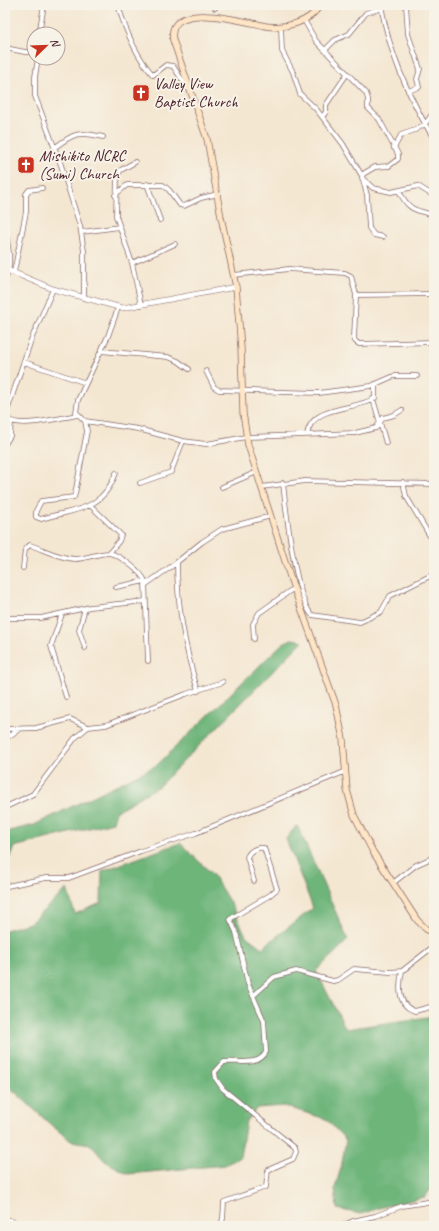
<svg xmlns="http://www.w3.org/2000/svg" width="439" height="1231" font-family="Caveat,sans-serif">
<rect width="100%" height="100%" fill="#f7f3e8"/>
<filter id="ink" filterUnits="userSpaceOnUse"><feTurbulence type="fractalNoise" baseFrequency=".025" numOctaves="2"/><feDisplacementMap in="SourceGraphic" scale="8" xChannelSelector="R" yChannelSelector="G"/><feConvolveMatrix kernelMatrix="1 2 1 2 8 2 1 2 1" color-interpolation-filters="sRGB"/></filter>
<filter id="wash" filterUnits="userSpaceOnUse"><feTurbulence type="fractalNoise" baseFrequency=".012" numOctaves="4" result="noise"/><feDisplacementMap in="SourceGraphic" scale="16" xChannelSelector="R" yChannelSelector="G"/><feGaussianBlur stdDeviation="0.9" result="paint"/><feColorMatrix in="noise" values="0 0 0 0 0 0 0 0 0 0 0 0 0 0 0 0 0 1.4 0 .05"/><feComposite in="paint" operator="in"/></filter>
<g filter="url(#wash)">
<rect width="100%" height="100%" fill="#f4e7d2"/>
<path fill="#6eb57a" stroke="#5c6a52" d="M292,639L303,641L159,786L116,811L113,822L14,847L5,870V832L34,825L157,765L283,643Z
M297,825L348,940L316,971L346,1029L434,1016V1185L425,1197L382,1207L361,1214L337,1209L335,1188L341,1168L346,1140L326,1119L284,1106L257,1108L246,1121L240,1157L225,1165L128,1174L105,1161L90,1144L71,1141L50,1124L5,1083V930L30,923L67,889L75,914L101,903L102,871L180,843L213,875L232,906L246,936L262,948L313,908L286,839Z"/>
</g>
<g filter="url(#ink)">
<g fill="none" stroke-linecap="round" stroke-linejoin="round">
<defs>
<path id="minor" d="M118,5C125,29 136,56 153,75L166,65L173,66L188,89
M215,5V8
M381,5C389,53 409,98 434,139
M406,5L408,34L420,69L417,79L419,87L408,91
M304,20L316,41L366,93L368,99V108L379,119L398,154V159L389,166L375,167L363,174L362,178L373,188L391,192L418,186L434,196
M281,27L282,51L293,72L300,94L316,109L343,144L362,176
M39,34L44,5
M5,48L25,52H34
M325,50L335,40L349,34L366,13L382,8
M38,58L35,77V96L61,165L80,226L84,251V298
M322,117L326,112V105L347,74
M54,148C74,133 78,131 103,137
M394,148L401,135L415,130L425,124L434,112
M135,162L121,170L117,176L116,216L132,263L141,305
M363,180L367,195L369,228L374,235L383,237
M147,184L160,220
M399,191C409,211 415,210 434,215
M115,195L127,185H163L169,190L180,205L184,206L201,198L218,194
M82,232L119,227
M132,263L175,244
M14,272L26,212V194L29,190L42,188
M234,275L289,269L345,273L351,276L356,295
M5,280C12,265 9,250 6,235
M434,294L356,295L354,338L355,341L359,344L434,342
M101,351L168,357L178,361L189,369
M24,362L86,383
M206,371L214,387L219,390L319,393L371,386L394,376H417
M373,399L386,443
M7,414L8,419C20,429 62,417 78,415
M5,417L31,340L53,289
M85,421L138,429L183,441L206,444L246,437L355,433L376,428L383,418L394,415L402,410
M307,435C311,404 356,411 375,398V384
M5,444L10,436L11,422
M116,473C102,511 76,509 41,519L36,517V511L41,501L74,497L75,494L87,431L85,421L76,412L78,400L108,336L118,308
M403,482L406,496L434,543
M140,483L171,472L183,441
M283,483C286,510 295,598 312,615L360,622L381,612L390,596L434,574
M222,487L257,472
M262,487L305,481L434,484
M90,505L121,535L119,541L109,553
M177,562C177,606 185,649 198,691
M23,568L25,549L30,545C45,550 58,558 75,559C86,559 98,553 109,553C118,554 141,571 145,581L148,661
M145,585L172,566L202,542L222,529L271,516
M116,587L145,581
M62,614L51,646L66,697
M5,618H41L90,607L146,601
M254,639L253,624L259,613L294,588
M85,648L79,630L85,608
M5,729L36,728L70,719L88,727L106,725L186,694L223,682
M5,739L18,730
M8,806L33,794L75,738L88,727
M393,883L416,865L434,857
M7,886L46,878H69L141,851L196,833L344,772
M402,971C399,985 397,1006 415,1011L434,1006
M253,996L274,977L296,971L333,981L338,980L354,969L390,972L402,971L434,946
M6,1226L9,1220
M220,1226L223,1219L224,1202L266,1187L268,1170L293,1159L296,1152L295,1148L223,1089L216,1079L215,1072L224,1062C237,1060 259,1067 266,1052L264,1021L248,984L236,932L230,919L270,895L277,889L265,851L264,848C257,847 250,850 247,857L254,881
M342,1226L353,1221L375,1216L402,1206L434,1201"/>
<path id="tertiary" d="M5,269L53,289L122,308L236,287
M5,1219L25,1226"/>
<path id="secondary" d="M320,5C310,23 284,29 266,26C239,20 166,0 173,40L207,139L221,217L236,287L241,348L243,413L248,445L291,580L336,705L343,739L347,790L354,815L373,852L417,920L426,929L434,933"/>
</defs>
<use href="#minor" stroke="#866565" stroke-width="5.5"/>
<use href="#tertiary" stroke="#866565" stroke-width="6"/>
<use href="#secondary" stroke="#866565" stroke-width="7"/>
<use href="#minor" stroke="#fff" stroke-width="4"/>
<use href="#tertiary" stroke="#fff" stroke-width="5"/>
<use href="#secondary" stroke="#fde5c5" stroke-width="5.5"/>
</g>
</g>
<defs>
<symbol id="church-square" viewBox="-11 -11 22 22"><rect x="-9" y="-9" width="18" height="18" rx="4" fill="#c8321e" stroke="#f7f3e8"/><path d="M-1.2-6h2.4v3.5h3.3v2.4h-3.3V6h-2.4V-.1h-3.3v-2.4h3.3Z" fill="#fff"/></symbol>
</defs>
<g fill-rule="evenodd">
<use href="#church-square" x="131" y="83" width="20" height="20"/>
<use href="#church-square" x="16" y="155" width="20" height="20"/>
</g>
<g text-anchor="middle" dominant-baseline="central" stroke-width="4" stroke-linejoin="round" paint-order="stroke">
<g font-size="16" fill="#4a1f2b" stroke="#f7f3e8" text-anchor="start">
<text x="154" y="84">Valley View<tspan x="154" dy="18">Baptist Church</tspan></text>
<text x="39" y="156">Mishikito NCRC<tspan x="39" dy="18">(Sumi) Church</tspan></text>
</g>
</g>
<rect width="439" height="1231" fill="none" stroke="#f7f3e8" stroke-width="20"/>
<g transform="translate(46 46) rotate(67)"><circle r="19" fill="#f7f3e8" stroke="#b29e9c"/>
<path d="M0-3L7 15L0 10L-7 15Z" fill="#c8321e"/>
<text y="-6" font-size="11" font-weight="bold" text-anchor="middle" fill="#4a1f2b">N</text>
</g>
</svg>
